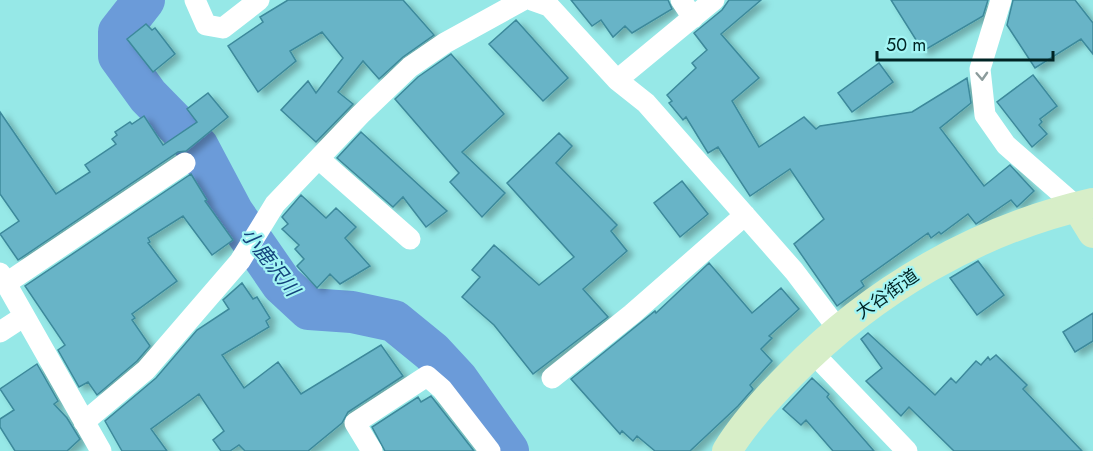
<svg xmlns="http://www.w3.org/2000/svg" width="1093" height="451" font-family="Jost,'Noto Sans JP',sans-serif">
<defs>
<filter id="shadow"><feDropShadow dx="6" dy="4" stdDeviation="3" flood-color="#0004"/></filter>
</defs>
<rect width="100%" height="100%" fill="#96e8e7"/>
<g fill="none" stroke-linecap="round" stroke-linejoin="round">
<path stroke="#6b9bd9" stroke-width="42" d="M144,0L119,32V56L148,96L198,147L233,213L282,284L309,309L352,312L394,321L432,352L457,379L508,451"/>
</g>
<path fill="#68b4c7" stroke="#3c899b" stroke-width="1.5" filter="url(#shadow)" d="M288,0H403L434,35L403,57L379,79L363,61L338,92L353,104L316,142L281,110L308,81L316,93L343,58L322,32L290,51L296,61L258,92L228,46L263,22L260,17Z
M571,0H668L672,9L632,33L625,26L613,37L601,20L592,26Z
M729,0H761L721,34L759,78L732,101L759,147L804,117L816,129L820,126L912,112L967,78L971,103L940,128L984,186L1010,165L1034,191L1017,207L1011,200L976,224L968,214L941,234L939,232L931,238L928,233L861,281L864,286L837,306L794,244L824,219L790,169L750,196L718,147L708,153L686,117L683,120L669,103L672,101L667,95L696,68L692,63L707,50L694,33L722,10Z
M891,0H988L983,16L923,51Z
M1013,0H1075L1093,23V54L1081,39L1035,68L1007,25Z
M516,20L568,78L543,101L489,44Z
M146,24L152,30L155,28L175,54L153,72L127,39Z
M451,54L504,114L462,152L505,193L482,217L450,182L459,173L395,99L418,77Z
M879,63L893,82L852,112L838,93Z
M1033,75L1057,106L1040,119L1042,122L1039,125L1047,134L1032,147L997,102Z
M208,93L228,117L186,151L178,152L18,260L0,234L19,221L0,194V112L56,194L90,172L85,165L116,144L112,139L117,135L115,132L130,122L132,124L144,116L163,145L197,122L187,109Z
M361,132L447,211L426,227L403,197L393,207L337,158Z
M559,133L572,146L556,163L617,225L611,231L627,251L583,289L608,317L533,374L494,325L462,297L480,277L472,270L494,245L539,285L574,257L507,183Z
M191,174L207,200L205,201L233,240L212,255L183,216L148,238L150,242L148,243L177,281L132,314L135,318L132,320L150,346L137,361L97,395L88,382L79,387L58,350L65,345L25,286Z
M682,181L708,214L680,237L654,203Z
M301,195L326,218L336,208L356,227L345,238L370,266L340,284L330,274L317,288L297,266L304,259L295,249L299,245L282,229L288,224L282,217Z
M978,261L1004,295L977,315L950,278Z
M709,263L752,313L781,288L799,309L769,336L772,338L761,349L772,361L750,385L753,389L738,406L690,451H655L637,436L633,441L622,431L620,434L571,379L655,311L656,313Z
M242,283L253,299L257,297L270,318L266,321L269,327L222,355L244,388L278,362L301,394L381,345L403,376L348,412L342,423L308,451H245L239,445L230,451H221L213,440L224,431L199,394L151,429L167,451H122L105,421L156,378L197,330L229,309L223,300Z
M1093,313V341L1075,352L1063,332Z
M868,333L935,395L951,378L956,383L976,361L981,365L988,357L990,360L996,355L1027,385L1023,389L1082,451H954L909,407L901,416L866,381L882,368L861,339Z
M37,364L58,401L54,404L67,418L80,439L67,451H15L0,427V419L14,410L0,389Z
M812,378L829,394L827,397L874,451H833L806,420L801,425L783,409Z
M431,396L474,451H385L372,427L418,397L421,402Z"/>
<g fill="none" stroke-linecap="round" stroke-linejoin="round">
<path stroke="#fff" stroke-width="21" d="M195,0L206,25L223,28L259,0
M532,0L549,6L617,80L646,103L794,271L838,329
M681,0L693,18
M1001,0L980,69L985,115L1006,145L1077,207
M617,80L714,0
M319,159L410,239
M0,273L101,451
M5,284L185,163
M0,332L23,317
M812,352L907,451
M552,378L632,314L745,215
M84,422L146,370L240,261L275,204L360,115L410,67L445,43L523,0
M372,451L355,423L427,376L442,389L490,451"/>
<path stroke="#d7eec8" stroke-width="30" d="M1077,207L1093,233
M727,451C744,423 768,397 791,374C873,290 978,229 1093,203"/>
</g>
<defs><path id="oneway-chevron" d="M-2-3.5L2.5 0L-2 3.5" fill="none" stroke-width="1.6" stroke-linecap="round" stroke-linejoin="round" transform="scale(1.5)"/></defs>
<use stroke="#8c9c9c" href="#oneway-chevron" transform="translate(982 76) rotate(87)"/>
<g text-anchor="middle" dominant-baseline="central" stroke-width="4.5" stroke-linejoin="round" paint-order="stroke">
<g font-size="18" fill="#002424" stroke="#a3f5f4">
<text transform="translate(887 294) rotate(-35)">大谷街道</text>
</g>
<g font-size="20" font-style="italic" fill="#14437c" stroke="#a3f5f4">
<text transform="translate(270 262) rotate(52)">小鹿沢川</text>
</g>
</g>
<path d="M877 51v9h176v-9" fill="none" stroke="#002424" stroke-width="3"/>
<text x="886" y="51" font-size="18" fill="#002424" stroke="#a3f5f4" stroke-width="4.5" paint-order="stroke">50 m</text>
</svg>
